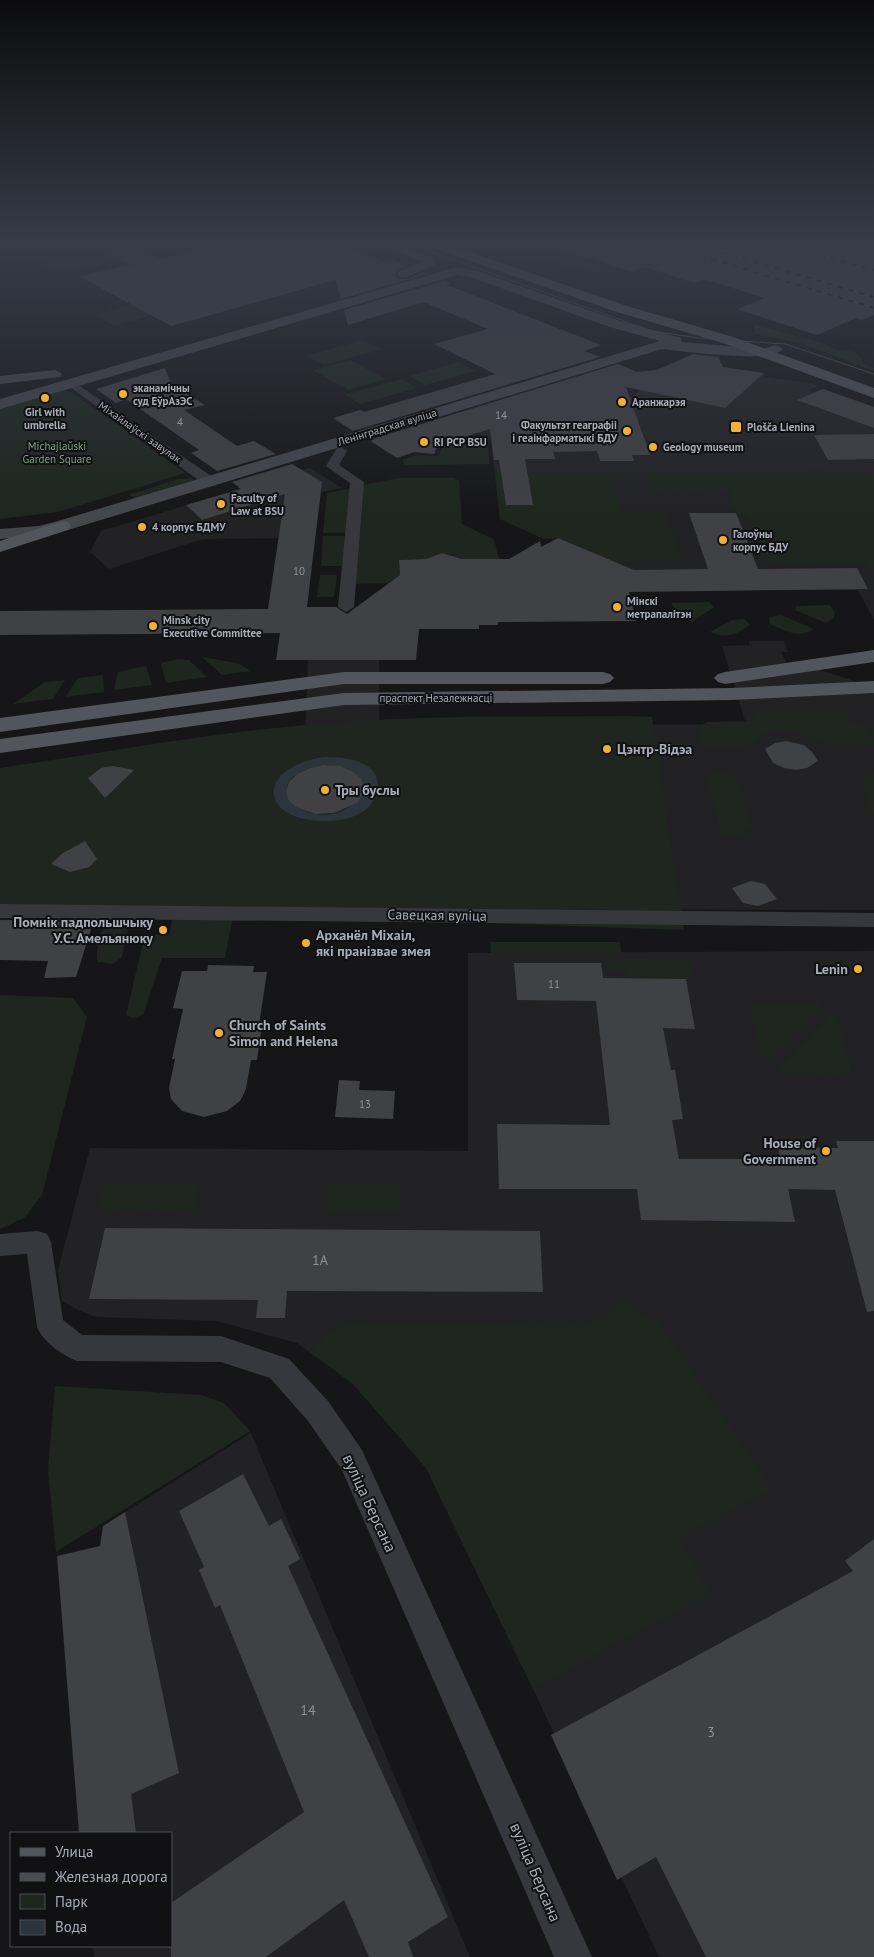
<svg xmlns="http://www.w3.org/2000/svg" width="874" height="1957" font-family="'PT Sans',sans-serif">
<rect width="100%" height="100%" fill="#161618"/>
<path fill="#222225" d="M748,371L766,375L764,377L811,383L818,386L809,390L814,392L823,389L874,407V620L858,590H745L613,570L612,561L558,538L544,539L500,519L491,441L477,433L438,445L434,454L414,452L397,458L375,444L563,387L588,398H630L639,390L625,387Z
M310,468L342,488L321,492L314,538L203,539L109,569L90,552L101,531Z
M309,637L379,656V732L443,726L746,724L722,646L749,645V641H784L788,652H781L786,663L812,668L849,679L874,691V910L518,909L305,731Z
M874,951V1922L822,1957H659L533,1689L426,1468L353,1384L297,1343L216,1321L96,1317L76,1309L62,1301L58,1270L90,1148L468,1151V953Z
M251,1433L470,1957H94L93,1946H171V1833H80L77,1800L111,1521Z"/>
<path fill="#1e261f" d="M46,243H137L130,250L129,256C111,262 62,275 45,267L56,252Z
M567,257L571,258L615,273L566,265L562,259Z
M234,278L254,287L114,326L94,315Z
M753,324L826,344C839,357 855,342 864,364L874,368V371L803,344L759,335L756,334Z
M363,340L381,349L324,365L306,356Z
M350,360L386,379L348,390L313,370Z
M458,362L475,371L425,385L409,376Z
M402,379L417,388L360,404L345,395Z
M60,390L71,392L185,473L58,512L0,519V407Z
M477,436L487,442L490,464L404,465L403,460L417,455L438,456L443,446Z
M859,471L874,476V580L866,564L770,565L747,516L736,513L729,489L654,490L648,474Z
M495,474H611L622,512H666L682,559L612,561L558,538L544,539L500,519Z
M191,478L194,480L135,499L129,495L178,479Z
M399,478H454L459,481L462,524L493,539C497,546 496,552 500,559H462L442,553L426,559L399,560L400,575L388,583L352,584L363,485Z
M351,488L346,533H323L327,493Z
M323,536H345L342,566H321Z
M320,575H337L334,597H317Z
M709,602L714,607L692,622L680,616L671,603Z
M830,605L835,612L834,618L826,623L795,610L796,606Z
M781,615L814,629C799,639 785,631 770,624L769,617Z
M745,619L750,625C735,635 727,639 710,632L732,620Z
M202,657L237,663L251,671L222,675Z
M178,659L189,660L207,677L166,683L161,663Z
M146,666L152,685L114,690L118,672Z
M103,675L104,692L65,697L78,678Z
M65,680L53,699L13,704L45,682Z
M845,710L850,721L868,726L874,745H830L796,732H775L760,736L750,746H703L699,730L701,725L707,722L755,721L752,712Z
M631,716L652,717L684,930L457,922L232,920L225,958H162L143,1015L132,1018L126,1015L145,934L169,935L173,917L0,914V768C109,752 219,731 329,723C429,715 530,717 631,716Z
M706,774H729L739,780L752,829L745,831L744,835H721Z
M867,774H874V817L860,781L866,779Z
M121,925L128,930L122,957L113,964L98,962C95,956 99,932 105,927C109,924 117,925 121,925Z
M490,942H620L621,953L491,954Z
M607,958L689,960L693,978L628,976L626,971L609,972Z
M0,995L73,998L87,1017L42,1195L24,1218L0,1229Z
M820,1003L821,1008L770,1059H762L748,1004Z
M829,1016H837L853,1075L781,1074L779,1067Z
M103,1183L200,1184L195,1211L97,1210Z
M328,1184H399V1214L326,1213Z
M619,1300L659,1322L773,1490L680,1537L710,1593L533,1689L426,1468L353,1384L310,1351L325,1335L348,1322L583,1326L608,1316Z
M55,1386L201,1395L224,1403L250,1431L56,1552L48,1469Z"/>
<path fill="#2c353c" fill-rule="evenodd" d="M323,757C340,757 367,758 376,776C378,781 378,787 379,792C375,797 372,804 368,808C357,817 342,821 328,821C260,823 253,769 323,757ZM323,765C344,766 360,768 364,792C326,850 237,781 323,765Z"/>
<path fill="#404145" d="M117,243H124L160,259L224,243H335L383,261L392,259L408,266L397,270L395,275L399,279H408L423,272L427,274L341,299L335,280L171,326L79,276L131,265L111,255Z
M555,243H850L874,249V315L862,320L856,318L817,335L737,309L765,298L704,279L694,283L645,267L632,272L554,247Z
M445,281L452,284L447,285L601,345L584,351L600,357L353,431L333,418L360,410L364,412L495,374L434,344L488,329L426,303L417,304L348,325L344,310Z
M693,354L718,357L723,367L764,373L725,408L626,387L650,455H632L634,461H600L597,451L553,452L555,459H525L533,505H506L499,460H494L490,429L438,445L434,454L414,452L397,458L369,440L618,364L637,372L657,370Z
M165,368L171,384L167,386L181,390L205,405L184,410L237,446L254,441L276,454L217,471L191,453L199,450L126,399L116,403L96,389Z
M823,389L874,407V428L797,400Z
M874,434V459L828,460L814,435Z
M292,464L322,482L307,607H336L347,614L400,575L399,560L426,559L442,553L462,559H509L540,541L541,547L558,538L634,570L708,569L689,513H736L758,569L857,568L868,589L629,592L636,621L498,622V625H479V629H419L416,660H276L280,633L0,635V611L268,609L285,494L202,520L186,505L241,489L232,482Z
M786,741L804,745L812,752L818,761L807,768L796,770L784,768L773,763L765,749L775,743Z
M323,765L340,766L352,771L362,779L364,792L357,803L334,813L315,814L296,807L288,800L286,791L289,782L297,774L310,768Z
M113,766L134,770L105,798L88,778L101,768Z
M85,841L97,859L89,867L70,872L51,864L63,853Z
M751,881L765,884L777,899L758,906L743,903L732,888Z
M0,920L90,921L93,923L76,977L44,978L48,961L0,960Z
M514,963H601L603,978L686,979L695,1029L663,1028L671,1070H675L683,1119L672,1120L679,1159H781L778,1147L838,1148L836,1141H874V1311L867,1312L835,1190L788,1189L795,1222L641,1220L637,1189H499L497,1124L610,1125L596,1001L517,1000Z
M208,965L254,966L253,972H267L259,1025H262L257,1060H251L246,1089L240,1101L227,1111L204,1117L182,1111L171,1099L169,1088L175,1059H172L183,1009L173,1008L182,971H207Z
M339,1080L360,1081L359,1090L395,1091L393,1119L335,1117Z
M105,1228L540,1231L543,1292L287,1291L285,1318H256L258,1300L89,1299Z
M243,1474L269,1526L281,1519L300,1559L288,1566L448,1917L408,1942L413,1957H369L344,1900L266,1957H171V1903L304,1812L220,1605L215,1608L199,1570L204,1567L179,1511Z
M125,1512L179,1773L131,1794L136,1833H79L57,1556L100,1546L103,1526Z
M874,1539V1957H706L656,1857L617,1880L551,1735L853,1571L845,1561Z"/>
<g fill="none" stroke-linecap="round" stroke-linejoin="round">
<path fill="#37383d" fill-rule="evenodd" d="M71,380L214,478L216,481L214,484H204L67,385V381Z
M341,447L347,451L339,465L364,482L354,607L346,612L338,607L350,483L326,466L337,448Z
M0,904L874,913V927L0,918Z
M38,1231L47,1234L51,1242L63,1320L82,1335L221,1336L289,1359L328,1401L362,1450L592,1957H554L342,1470L308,1421L270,1378L221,1362L77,1361C62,1355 43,1342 37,1327L27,1254L0,1256V1234Z"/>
<path fill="#45474d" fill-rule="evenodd" d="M378,243H394L434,258L436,264L407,277H399L397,274L399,271L423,262Z
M457,267L477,271L620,321L681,338L682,342L763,349L776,345L783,349C772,364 683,351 662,349L68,530L39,536L0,539V529L39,526L58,521L660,341L610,327L470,277L457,275L0,409V399Z
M55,370L62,374L60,377L0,384V376Z"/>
<path fill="#53555c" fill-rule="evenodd" d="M426,243H443L627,306L733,337L874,388V398L723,343L617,312L428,246Z
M62,521L68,522L71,526L68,530L0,552V541Z
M874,650V662L725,684L718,682L714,678L718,674L725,672Z
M344,672H603L610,674L614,678L610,682L603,684H344L0,732V718Z
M874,681V693L732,700L344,705L0,753V739L344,693L732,688Z"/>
<path stroke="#4a4c52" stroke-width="1" d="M406,243L652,331L698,338L785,344L874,374"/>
<defs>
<path id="rail" d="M659,243L874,308
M690,243L874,297
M777,243L874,270"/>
</defs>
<use href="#rail" stroke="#4a4c52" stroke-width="2.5"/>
<use href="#rail" stroke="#111113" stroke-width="2" stroke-dasharray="5.5" stroke-linecap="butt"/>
</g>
<linearGradient id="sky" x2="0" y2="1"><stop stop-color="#0c0c0d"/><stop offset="0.47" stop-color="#363c48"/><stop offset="1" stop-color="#363c48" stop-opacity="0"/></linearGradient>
<rect width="874" height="517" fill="url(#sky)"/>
<g fill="#f2b134" stroke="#111113" stroke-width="2">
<circle cx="123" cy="394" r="5"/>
<circle cx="45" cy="398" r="5"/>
<circle cx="622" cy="402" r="5"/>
<rect x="730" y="421" width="12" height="12" rx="2.5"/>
<circle cx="627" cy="431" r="5"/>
<circle cx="424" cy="442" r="5"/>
<circle cx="653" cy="447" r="5"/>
<circle cx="221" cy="504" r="5"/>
<circle cx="142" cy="527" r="5"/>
<circle cx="723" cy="540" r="5"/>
<circle cx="617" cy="607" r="5"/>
<circle cx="153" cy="626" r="5"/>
<circle cx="607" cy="749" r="5"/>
<circle cx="325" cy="790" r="5"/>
<circle cx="163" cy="930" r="5"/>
<circle cx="306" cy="943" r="5"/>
<circle cx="858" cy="969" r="5"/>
<circle cx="219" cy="1033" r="5"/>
<circle cx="826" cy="1151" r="5"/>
</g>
<g text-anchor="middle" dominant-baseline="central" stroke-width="4" stroke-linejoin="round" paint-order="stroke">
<g font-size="11" font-weight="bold" fill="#a8adb8" stroke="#111113" text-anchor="start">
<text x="133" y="388">эканамічны<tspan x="133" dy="13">суд ЕўрАзЭС</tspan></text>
<text x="632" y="402">Аранжарэя</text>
<text x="45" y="412" text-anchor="middle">Girl with<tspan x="45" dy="13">umbrella</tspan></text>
<text x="617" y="425" text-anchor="end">Факультэт геаграфіі<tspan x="617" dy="13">і геаінфарматыкі БДУ</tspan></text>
<text x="747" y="427">Plošča Lienina</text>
<text x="434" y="442">RI PCP BSU</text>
<text x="663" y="447">Geology museum</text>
<text x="231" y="498">Faculty of<tspan x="231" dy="13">Law at BSU</tspan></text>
<text x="152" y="527">4 корпус БДМУ</text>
<text x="733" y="534">Галоўны<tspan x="733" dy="13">корпус БДУ</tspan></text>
<text x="627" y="601">Мінскі<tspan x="627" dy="13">метрапалітэн</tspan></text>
<text x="163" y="620">Minsk city<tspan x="163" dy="13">Executive Committee</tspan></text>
</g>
<g font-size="11" fill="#8e929b">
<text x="501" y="415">14</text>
<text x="180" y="422">4</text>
<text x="299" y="571">10</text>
<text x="554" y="984">11</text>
<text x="365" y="1104">13</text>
</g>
<g font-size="11" fill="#a8adb8" stroke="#111113">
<text transform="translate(387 427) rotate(-17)">Ленінградская вуліца</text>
<text transform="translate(140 432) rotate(35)">Міхайлаўскі завулак</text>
<text x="436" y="698">праспект Незалежнасці</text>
</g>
<g font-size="11" fill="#7fa381" stroke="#111113">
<text x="57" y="446">Michajlaŭski<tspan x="57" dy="13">Garden Square</tspan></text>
</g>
<g font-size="14" font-weight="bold" fill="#a8adb8" stroke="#111113" text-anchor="start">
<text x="617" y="749">Цэнтр-Відэа</text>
<text x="335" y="790">Тры буслы</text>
<text x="153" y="922" text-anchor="end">Помнік падпольшчыку<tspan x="153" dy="16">У.С. Амельянюку</tspan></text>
<text x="316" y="935">Арханёл Міхаіл,<tspan x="316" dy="16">які пранізвае змея</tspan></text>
<text x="848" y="969" text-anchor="end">Lenin</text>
<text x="229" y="1025">Church of Saints<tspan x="229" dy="16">Simon and Helena</tspan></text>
<text x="816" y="1143" text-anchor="end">House of<tspan x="816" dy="16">Government</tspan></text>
</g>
<g font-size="14" fill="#a8adb8" stroke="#111113">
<text transform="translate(437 915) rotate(1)">Савецкая вуліца</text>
</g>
<g font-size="14" fill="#8e929b">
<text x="320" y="1260">1А</text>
<text x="308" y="1710">14</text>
<text x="711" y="1732">3</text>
</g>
<g font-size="16" fill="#a8adb8" stroke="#111113">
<text transform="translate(370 1503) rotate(65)">вуліца Берсана</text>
<text transform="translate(536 1872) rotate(67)">вуліца Берсана</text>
</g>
</g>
<rect x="10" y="1832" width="162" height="115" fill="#111113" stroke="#4d4f55"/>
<rect x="20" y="1848" width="25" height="8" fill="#53555c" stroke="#4d4f55"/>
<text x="55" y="1857" font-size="15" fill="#a8adb8">Улица</text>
<rect x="20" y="1873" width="25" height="8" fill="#4a4c52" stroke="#4d4f55"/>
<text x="55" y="1882" font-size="15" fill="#a8adb8">Железная дорога</text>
<rect x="20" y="1894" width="25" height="15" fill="#1e261f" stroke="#4d4f55"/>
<text x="55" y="1907" font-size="15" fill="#a8adb8">Парк</text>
<rect x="20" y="1920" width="25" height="15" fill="#2c353c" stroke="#4d4f55"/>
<text x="55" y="1932" font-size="15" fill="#a8adb8">Вода</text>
</svg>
